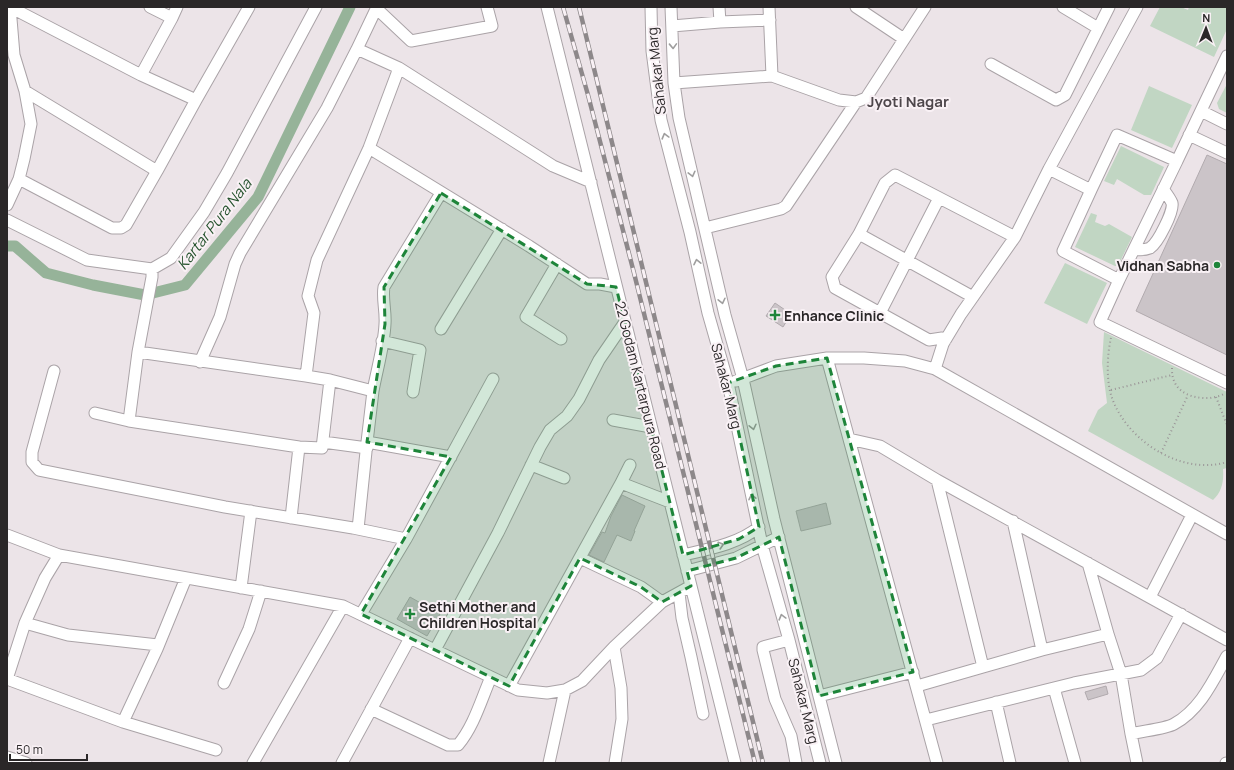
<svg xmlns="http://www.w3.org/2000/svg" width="1234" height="770" font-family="Manrope,sans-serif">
<rect width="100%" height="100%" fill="#ece4e8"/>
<path fill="#c1d6c3" d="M1160,7H1181L1188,10L1189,7H1227V29L1214,57L1150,26Z
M1227,84V113L1219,109L1217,103Z
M1149,86L1192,105L1172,148L1131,130Z
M1121,146L1164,167L1151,195H1144L1117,179L1114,185L1104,181Z
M1091,213L1097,215L1095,222L1105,226L1109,224L1132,237L1118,266H1115L1075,247Z
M1065,263L1107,283L1087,324L1044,303Z
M1104,332L1227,392V468L1223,469C1224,481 1222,492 1213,500L1088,431L1098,410L1107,403L1102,363Z"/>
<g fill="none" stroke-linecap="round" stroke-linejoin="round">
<path stroke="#96b399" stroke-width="11" d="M7,246H15L46,273L93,285L145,295L185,285L258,197L350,7"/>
</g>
<path fill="#cbc4c8" stroke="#b1aaae" d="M1207,155L1227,164V355L1136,311Z
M775,303L791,314L783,327L766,316Z
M622,495L645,506L634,531H635L631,541L617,535L604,562L589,555L602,532L605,533L611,516Z
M826,503L831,524L801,531L796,511Z
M410,597L440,614L427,636L397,619Z
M1106,686L1108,694L1088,700L1085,692Z"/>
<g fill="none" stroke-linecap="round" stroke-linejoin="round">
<defs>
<path id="minor" d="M10,7L141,75L196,100
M150,7L172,18L177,7
M377,7L357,49L399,68
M547,7L735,763
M651,7L652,51L661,120L690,232L708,313L728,383L762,545L789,640L820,763
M671,7L674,83L679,118L725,315L743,379L774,519L836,763
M719,7L720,22
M769,7L772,76
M856,7L904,39
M1063,7L1098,28
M376,8L411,41L492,26L487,7
M672,26L720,22L770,20
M991,64L1056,100L1065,95L1109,7
M141,75L172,18
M674,83L772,76L839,100L856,102L866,98L925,7
M25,91L157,171L196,100L249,7
M1201,111L1227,124
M1189,135L1227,153
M369,148L529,246L587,284H600L616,287
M1049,169L1091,190L1063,251L1119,280L1100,322L1227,383
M19,179L112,228H121L126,225L157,171
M1091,190L1117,135L1177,161L1227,56
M7,205L19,179L24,159L31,124L25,91L14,55L10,7
M7,220L87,260L152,269L171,258L204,212L227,173L316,7
M705,228L781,209L786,206L856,102
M859,234L973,297
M1134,249C1139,250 1145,250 1150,248C1158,243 1174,211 1172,203C1170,198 1166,193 1163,189
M557,264L526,317L561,339
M1119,280L1177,161
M880,313L939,198
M441,329L502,229
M946,339L942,338L929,340L835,288L832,277L859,234L885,183L895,175L1015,237
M382,341L420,350L413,392
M138,352L152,277V269
M827,358L937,763
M200,362L220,317L235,264L240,253L327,108L357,49
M935,369L943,344L961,314L1015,237L1049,169L1137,7
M54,371L32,452V462L39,470L225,507L353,528L406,539L361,614
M330,380L373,391C377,369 384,346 385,324C386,311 382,299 384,287L441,193
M736,381L776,366L827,358H864L905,361L935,369L1227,534
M95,413L129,421
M613,420L651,427
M849,439L880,446L937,480L1227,640
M323,442L367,448
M367,442L373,391
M299,447L129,421L138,352L306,376
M531,465L564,478
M937,480L983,667L1042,650L1013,521
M621,483L630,465
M291,518L299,447L322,448L330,380L306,376L314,313L308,296L317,260L369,148L399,68L553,166L591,182
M358,529L367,442L451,457
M7,535L59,555
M406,539L493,379
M683,555C709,549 738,544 759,527
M580,558L641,587L662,602
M687,571L736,558L779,537
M241,588L251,511
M679,593L682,618L691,657L703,714
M1150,597L1192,515
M25,623L68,635L158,645
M1108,634L1121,674L1131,734
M789,640L763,647V650L775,699L791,736L796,763
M614,647L621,688L622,719L615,763
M435,650L498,533L540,447L550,430L567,416L579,399L599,360L625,322
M1042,650L1108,634L1088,563
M7,679L25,623L45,578L59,555L343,606L518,690L547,693L565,690L582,681L614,647L662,602L691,586
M7,679L123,722L157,649L186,578
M224,683L249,629L261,591
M509,686L621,483L670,502
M917,686L983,667
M1054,688L1075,763
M819,696L913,672
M996,702L1010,763
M371,709L448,745H458C474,726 481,700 491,677
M926,720L1074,683L1141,670L1157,658L1181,614
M123,722L216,750
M7,757L26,763
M253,763L343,606
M342,763L410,638
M549,763L565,690
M1137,763L1131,734C1142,731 1165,729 1174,724C1200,710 1213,681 1227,656
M1226,763H1227"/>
</defs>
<use href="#minor" stroke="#aaa3a7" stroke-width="13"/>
<path stroke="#9a9597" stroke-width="2" stroke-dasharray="1 3" stroke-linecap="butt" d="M1111,338C1107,355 1106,381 1112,398C1127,441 1182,476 1227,462
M1172,368C1171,391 1190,399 1210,398C1215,397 1221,396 1225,393
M1111,390L1172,375
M1216,397L1227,425
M1161,453L1188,395"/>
<use href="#minor" stroke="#fff" stroke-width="11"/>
<defs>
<path id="rail" d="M563,7L588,95L634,273L755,763
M579,7L763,763"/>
</defs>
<use href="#rail" stroke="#8d888a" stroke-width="4.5"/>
<use href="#rail" stroke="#f9f1f5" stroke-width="3" stroke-dasharray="9" stroke-linecap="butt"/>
</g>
<defs><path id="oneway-chevron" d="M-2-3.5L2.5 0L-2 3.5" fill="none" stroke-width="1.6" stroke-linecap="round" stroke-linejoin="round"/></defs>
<g stroke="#9f9e9e">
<use href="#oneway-chevron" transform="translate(673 46) rotate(88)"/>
<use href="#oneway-chevron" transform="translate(665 136) rotate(-105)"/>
<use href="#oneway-chevron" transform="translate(692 174) rotate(76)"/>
<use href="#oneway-chevron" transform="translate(697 262) rotate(-102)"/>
<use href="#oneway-chevron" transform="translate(722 301) rotate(77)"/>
<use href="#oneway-chevron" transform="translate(753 427) rotate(77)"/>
<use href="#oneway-chevron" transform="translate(752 497) rotate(-102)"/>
<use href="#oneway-chevron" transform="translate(721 545) rotate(-17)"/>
<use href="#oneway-chevron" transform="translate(782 617) rotate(-105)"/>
</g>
<path fill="#1e853a" fill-opacity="0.2" stroke="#1e853a" stroke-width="3" stroke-dasharray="8 5" stroke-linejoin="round" d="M441,193L587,284L616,287L683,555L739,539L759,527L728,383L776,366L827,358L913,672L819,696L779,537L736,558L687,571L691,586L662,602L641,587L580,558L509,686L361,614L451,457L367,442L385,324L384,287Z"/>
<g fill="#1e853a" stroke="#f9f1f5" stroke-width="1.5">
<circle cx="1217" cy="265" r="4"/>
<path d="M773 309h4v4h4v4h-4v4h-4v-4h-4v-4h4z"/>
<path d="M408 608h4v4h4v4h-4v4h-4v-4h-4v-4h4z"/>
</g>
<g text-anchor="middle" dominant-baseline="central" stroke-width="4" stroke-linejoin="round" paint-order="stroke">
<g font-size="14" fill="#2a2728" stroke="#f9f1f5">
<text transform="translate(656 71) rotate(-96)">Sahakar Marg</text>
<text transform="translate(641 385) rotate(76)">22 Godam Kartarpura Road</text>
<text transform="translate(727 386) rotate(76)">Sahakar Marg</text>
<text transform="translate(804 701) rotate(76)">Sahakar Marg</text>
</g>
<g font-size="14" font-weight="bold" fill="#2a2728" stroke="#f9f1f5" text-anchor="start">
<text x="1209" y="265" text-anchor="end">Vidhan Sabha</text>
<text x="784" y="315">Enhance Clinic</text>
<text x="419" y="606">Sethi Mother and<tspan x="419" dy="16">Children Hospital</tspan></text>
</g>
<g font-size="15" font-weight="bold" fill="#4e474b" stroke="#f9f1f5">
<text x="908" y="101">Jyoti Nagar</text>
</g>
<g font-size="15" font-style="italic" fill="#25522d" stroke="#f9f1f5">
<text transform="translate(214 224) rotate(-52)">Kartar Pura Nala</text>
</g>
</g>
<rect width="1234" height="770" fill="none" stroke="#2a2728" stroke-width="16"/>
<g transform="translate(1206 28) rotate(1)" stroke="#f9f1f5" stroke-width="3" paint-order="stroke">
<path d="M0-3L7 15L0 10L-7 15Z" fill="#2a2728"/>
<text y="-6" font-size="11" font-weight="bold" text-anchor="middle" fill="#2a2728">N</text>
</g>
<path d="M10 754v6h77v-6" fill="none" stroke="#2a2728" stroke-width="2"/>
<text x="16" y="754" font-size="12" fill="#2a2728" stroke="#f9f1f5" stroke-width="3" paint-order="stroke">50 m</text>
</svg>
